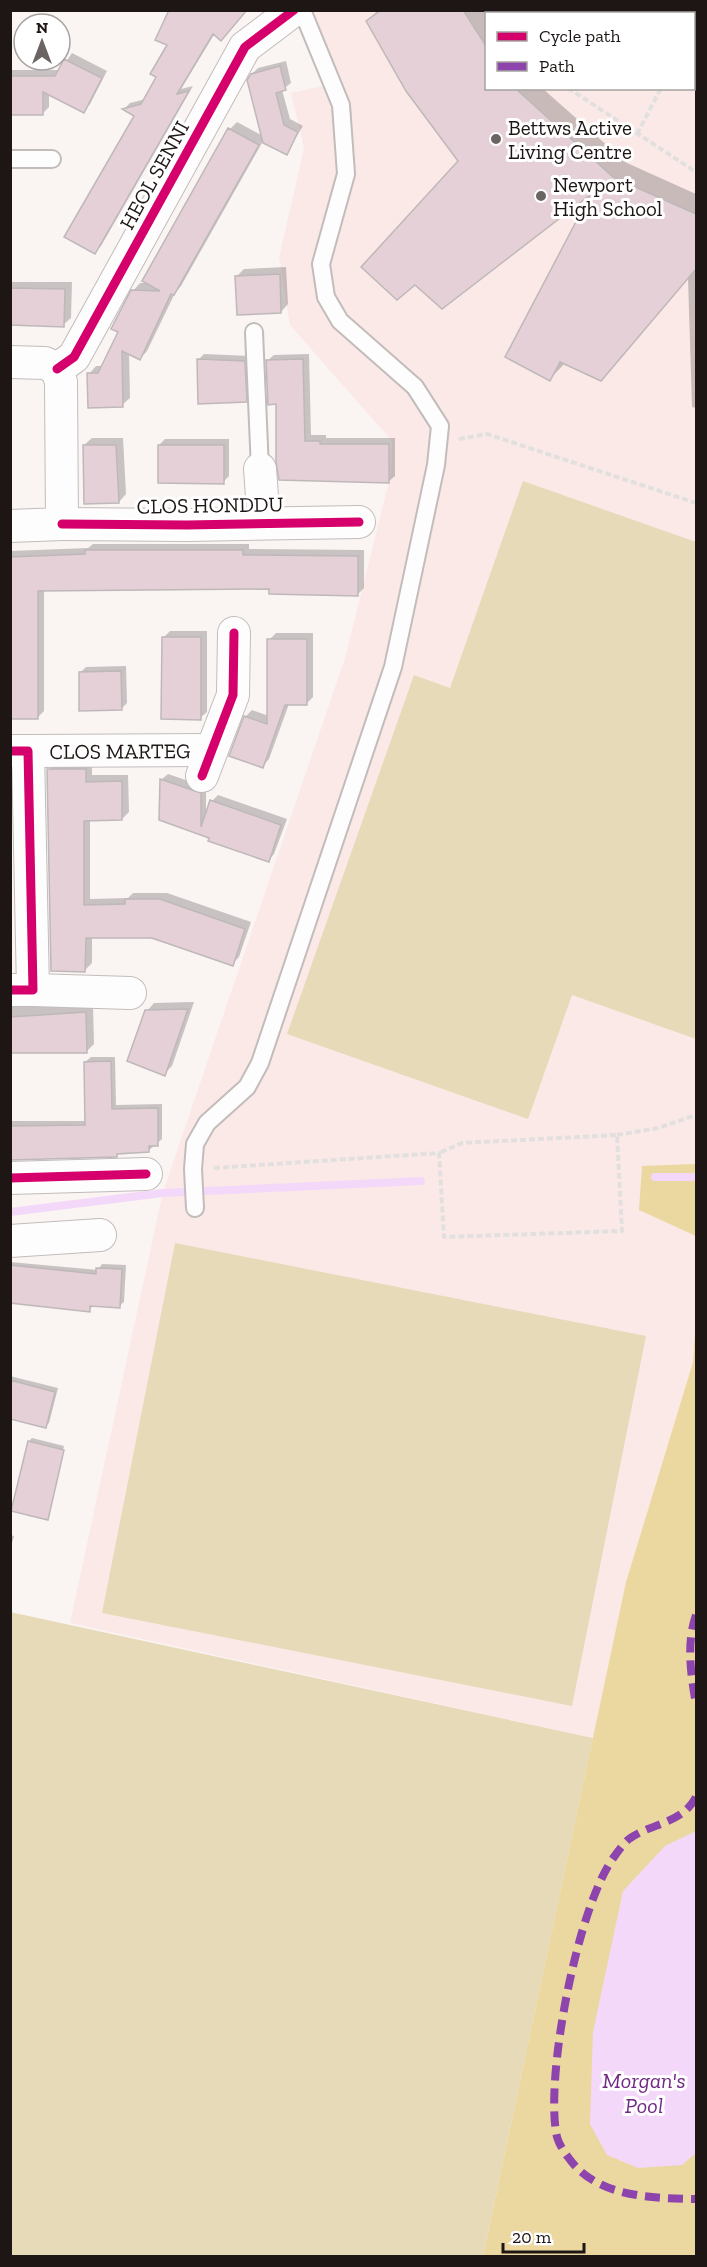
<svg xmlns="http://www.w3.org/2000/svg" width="707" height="2267" font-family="'Zilla Slab',serif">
<rect width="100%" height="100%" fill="#faf4f3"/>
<path fill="#fbe9e7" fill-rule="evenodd" d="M302,11H696V1315L693,1362L626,1582L593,1738L70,1623L163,1192L345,658L391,473L392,441L290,325L279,258L304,148L291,93L332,84ZM486,14H694V88H486Z"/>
<path fill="#e7dab9" d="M523,481L696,542V1039L572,995L528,1119L287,1034L414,675L450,688Z
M175,1243L646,1336L572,1706L102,1613Z
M10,1612L593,1738L483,2256H11Z"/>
<path fill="#ead8a0" d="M696,1164V1236L639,1210L642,1166Z
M696,1315V2256H483L626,1582L693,1362Z"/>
<path fill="#f4d8f9" d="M696,1831V2153L682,2165L638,2168L607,2155L590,2124L593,2032L623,1891L665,1846Z"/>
<path fill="#0003" d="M378,10H486V88H542L627,163L696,194V408L692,407L688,279L600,379L565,363L550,379L594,190L460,161L368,21Z
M215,33L181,89L193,86L101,246L95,252L136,116L124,109L130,103L146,99L158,77L169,45Z
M72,53L107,71L90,104L84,111L49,93V107L42,114H10V70H60Z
M286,61L291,83L282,90L290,119L303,126L286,153L263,141L181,286L175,293L147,351L140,359L129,353L130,398L122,405L89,374L96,366H103L120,332L133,291L140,283H150L230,129L237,122L263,136L252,74L258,68Z
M286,267L288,304L281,312L236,277L244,269Z
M10,282H72L71,318L63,325H10Z
M204,354L250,356L252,395L246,401L198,360Z
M309,354L311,435H326V438H395V476L388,482H324L277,403L267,361L274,355Z
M92,438H123L126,494L119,502L84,445Z
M165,439H229V476L223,482L159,445Z
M93,544H249V549L364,550V588L358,594L271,587L44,589V711L38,717H10V551L88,548Z
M170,631H207V712L200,718L164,637Z
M276,633H313V697L306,704H289L269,759L263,766L245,717L252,710L269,716V640Z
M126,666L127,703L121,709L81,672L86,667Z
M92,762V775H128L129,812L122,819H90V899L128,898L133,893H167L251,922L239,957L232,964L146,937H92V963L85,970L49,770L56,763Z
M168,774L206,787V815L212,801L218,795L287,819L274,854L268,861L161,819L162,779Z
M194,1002L172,1066L164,1074L147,1011L154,1003Z
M93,1005L94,1044L86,1052L10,1053V1006Z
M91,1057H115L116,1105L162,1104V1139L148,1151L119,1152L116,1155L10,1159V1121H87L85,1062Z
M10,1262L98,1270L102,1264L126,1265L124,1302L119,1306H93L89,1310L10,1302Z
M10,1376L58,1388L49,1423L45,1426L10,1417Z
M32,1438L64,1446L47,1518L29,1441Z
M10,1535L14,1536L10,1550Z"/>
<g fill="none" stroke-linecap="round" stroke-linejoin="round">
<path stroke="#f4d8f9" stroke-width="8" d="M655,1177H696
M10,1212L163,1193L421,1181"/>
</g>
<path fill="#e5d0d8" stroke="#beb8b9" stroke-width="1.5" d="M169,10H247L221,41L213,34L177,94L189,91L95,254L64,237L134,116L122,109L141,104L156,77L150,74L167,45L155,40Z
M381,10H463L486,46V88H515L613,177L696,214V269L601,381L560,362L550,381L505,357L590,195L442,309L415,285L397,300L361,267L458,161L406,91L366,21Z
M64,59L102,78L84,113L43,92V115H10V76H55Z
M280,66L286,90L276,93L284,125L298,132L287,155L263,143L247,80L251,74Z
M228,128L259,145L174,295L171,294L140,360L122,351L123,407L88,408L87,373H98L118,332L111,329L131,290L160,291L142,281Z
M280,274L281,313L237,315L235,276Z
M10,288L65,289L64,327L10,325Z
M197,359L245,361L247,402L198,404Z
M303,359L305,441H320V444H389V483L279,480L276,462V404L268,405L266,360Z
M83,445H116L119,503L84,504Z
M158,445H224V484L158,483Z
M85,550H243V555L358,556V596L269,594V589L38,591V719H10V557L85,554Z
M162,637H201V720L161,719Z
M267,639H307V705H285L263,768L229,756L244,716L267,724Z
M121,671L122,710L79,711V672Z
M47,769H86V782L122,781V820L84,821V905L125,904V899H160L245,929L233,966L152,938H86L85,972L51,971Z
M160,779L201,793V827L210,800L281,825L269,862L208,841L209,838L159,820Z
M188,1009L165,1076L127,1061L145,1010Z
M86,1012L87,1053H10V1017Z
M111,1061L112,1109L158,1108V1146H149V1152L117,1154V1157L10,1160V1126L85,1125L84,1062Z
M10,1265L96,1274V1268L122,1269L120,1308L90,1306V1312L10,1303Z
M10,1380L55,1392L46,1428L10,1419Z
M28,1441L64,1450L48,1520L11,1511Z"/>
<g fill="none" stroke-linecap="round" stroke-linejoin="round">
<defs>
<path id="lane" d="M10,159H52
M254,332L260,469
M195,1208L193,1169L195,1144L207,1123L247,1087L260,1063L393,667L436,465L440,426L415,387L340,321L326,297L321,264L346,174L341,105L302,10"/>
<g id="street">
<path d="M10,362L45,363L57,369"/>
<path d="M57,369L74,357L245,47L294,10"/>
<path d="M260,469L264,523"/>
<path d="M62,524L187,525L359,522"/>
<path d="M10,526L62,524L61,382L57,369"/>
<path d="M10,751H28L33,990H10"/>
<path id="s1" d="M28,751L210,750"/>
<path d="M202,776L233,695L234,633"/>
<path d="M33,990L130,993"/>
<path d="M10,1178L146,1174"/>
<path d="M10,1241L100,1235"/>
</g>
</defs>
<use href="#lane" stroke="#c2bcbb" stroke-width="20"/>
<use href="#street" stroke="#c2bcbb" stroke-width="34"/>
<path stroke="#e2e0df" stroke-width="4" stroke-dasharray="6 3" stroke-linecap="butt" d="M493,10L495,14
M694,25L696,20
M568,88L696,172
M637,134L661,88
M459,439L487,434L696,503
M617,1135L658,1128L696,1115
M214,1168L439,1153L444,1237L622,1231L617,1135L462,1143L439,1153"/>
<use href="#lane" stroke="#fefdfd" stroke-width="16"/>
<use href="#street" stroke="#fefdfd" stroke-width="32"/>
<path stroke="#8e44ad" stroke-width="8" stroke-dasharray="15 8" stroke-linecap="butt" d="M696,1615C686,1643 691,1676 696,1704
M696,1797C682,1824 651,1823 629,1839C624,1843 618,1851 614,1857C578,1905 544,2079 557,2137C559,2144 564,2152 568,2157C596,2198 653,2198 696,2199"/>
<defs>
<path id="cycleway" d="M57,369L74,357L245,47L294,10
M62,524L187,525L359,522
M10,751H28L33,990H10
M202,776L233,695L234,633
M10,1178L146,1174"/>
</defs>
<use href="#cycleway" stroke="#fff" stroke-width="13"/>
<use href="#cycleway" stroke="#d6006c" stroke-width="9"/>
</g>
<g fill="#6a6463" stroke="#fff" stroke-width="2">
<circle cx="496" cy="139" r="6"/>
<circle cx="541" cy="196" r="6"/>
</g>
<g text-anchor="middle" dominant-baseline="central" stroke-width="6" stroke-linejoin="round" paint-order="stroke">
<g font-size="21" fill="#1d1615" stroke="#fff" text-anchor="start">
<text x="508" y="127">Bettws Active<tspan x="508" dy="24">Living Centre</tspan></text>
<text x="553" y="184">Newport<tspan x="553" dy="24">High School</tspan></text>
</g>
<g font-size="21" fill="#1d1615" stroke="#fff">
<text transform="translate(154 175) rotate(-61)">HEOL SENNI</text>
<text transform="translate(210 505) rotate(-1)">CLOS HONDDU</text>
<text stroke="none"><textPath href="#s1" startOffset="92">CLOS MARTEG</textPath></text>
</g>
<g font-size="22" font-style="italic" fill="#712984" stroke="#fff">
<text x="644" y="2080">Morgan's<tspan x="644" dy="25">Pool</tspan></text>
</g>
</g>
<rect width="707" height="2267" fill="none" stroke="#1d1615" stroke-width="24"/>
<rect x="485" y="12" width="210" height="78" fill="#ffffff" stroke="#a5a2a1" stroke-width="1.5"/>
<rect x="497" y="32" width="30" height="9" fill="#d6006c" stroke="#a5a2a1" stroke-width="1.5"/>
<text x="539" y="42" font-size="18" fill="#1d1615">Cycle path</text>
<rect x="497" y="62" width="30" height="9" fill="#8e44ad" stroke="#a5a2a1" stroke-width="1.5"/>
<text x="539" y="72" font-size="18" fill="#1d1615">Path</text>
<g transform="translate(42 42)"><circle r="28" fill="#ffffff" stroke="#a5a2a1" stroke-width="1.5"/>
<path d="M0-4.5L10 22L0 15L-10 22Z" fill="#6a6463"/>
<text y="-9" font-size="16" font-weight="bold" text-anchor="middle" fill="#1d1615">N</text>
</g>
<path d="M503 2243v9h81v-9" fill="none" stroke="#1d1615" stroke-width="3"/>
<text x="512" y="2243" font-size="18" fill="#1d1615" stroke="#ffffff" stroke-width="4.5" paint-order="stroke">20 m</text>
</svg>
